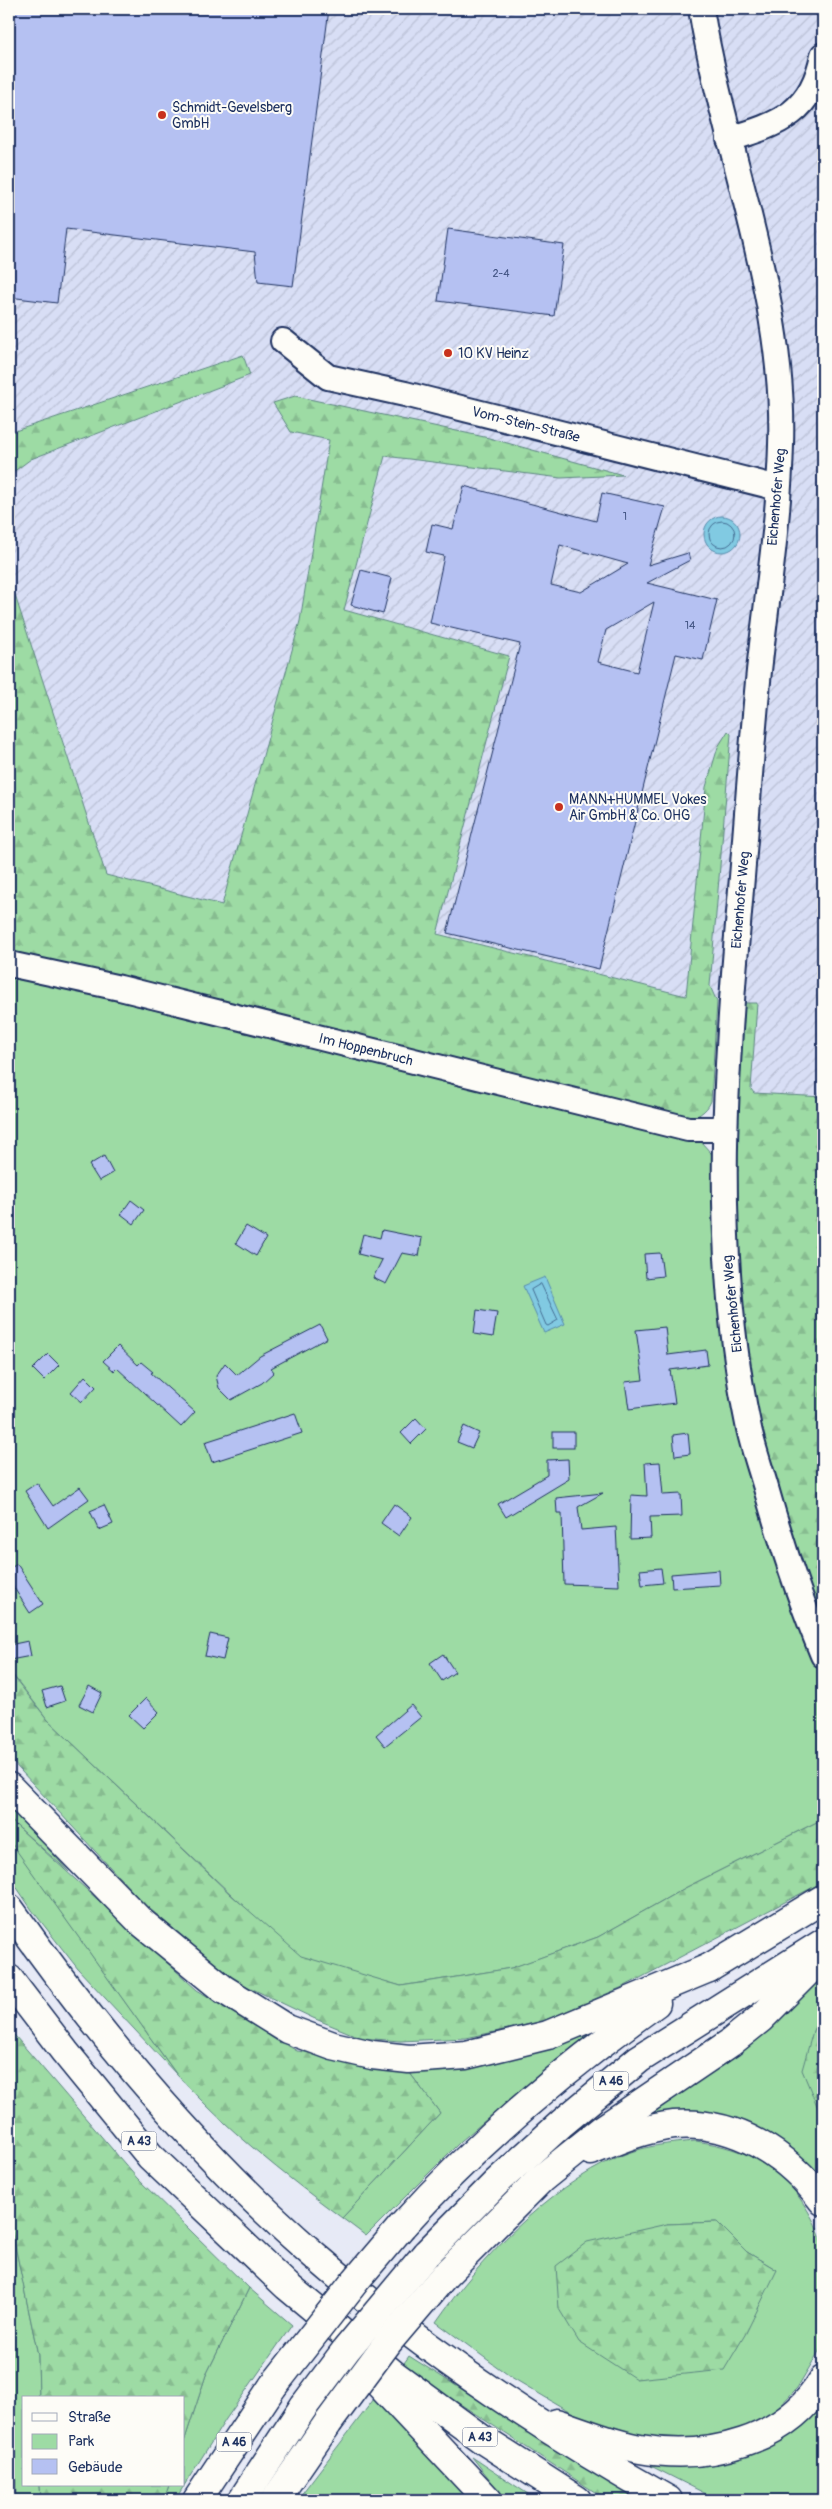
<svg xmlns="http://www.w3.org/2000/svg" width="832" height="2509" viewBox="0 0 832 2509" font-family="Pangolin,sans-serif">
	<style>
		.industrial { fill: url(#industrial-furrows) }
		.green { fill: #9ddba4; stroke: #5c8581; fill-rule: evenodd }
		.forest { fill: url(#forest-firs); stroke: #5c8581 }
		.water { fill: #81cae2; stroke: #588cad }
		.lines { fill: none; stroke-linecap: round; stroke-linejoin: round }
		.shore { stroke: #446d93; stroke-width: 1 }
		.building { fill: #b5c1f2; stroke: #1b2f5e; fill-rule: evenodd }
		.minor-casing { stroke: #1b2f5e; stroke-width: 28 }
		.major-casing { stroke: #1b2f5e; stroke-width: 31 }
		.highway-casing { stroke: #1b2f5e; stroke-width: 31 }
		.minor { stroke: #fdfcf7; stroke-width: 24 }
		.major { stroke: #fdfcf7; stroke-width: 28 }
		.highway { stroke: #fdfcf7; stroke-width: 28 }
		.highway-bridge-casing { stroke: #1b2f5e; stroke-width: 31; stroke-linecap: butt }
		.highway-bridge { stroke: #fdfcf7; stroke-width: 28 }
		.poi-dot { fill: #c8321e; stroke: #fdfcf7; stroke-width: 2 }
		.labels { text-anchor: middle; stroke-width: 4; stroke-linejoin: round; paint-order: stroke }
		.number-label { font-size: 11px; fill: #425483 }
		.shield { fill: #fdfcf7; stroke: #5f6c8c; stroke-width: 1 }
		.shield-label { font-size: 12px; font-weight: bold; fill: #1b2f5e }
		.poi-label { font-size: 14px; fill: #1b2f5e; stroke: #fdfcf7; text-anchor: start }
		.street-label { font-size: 14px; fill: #1b2f5e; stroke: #fdfcf7 }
	</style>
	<defs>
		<pattern id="industrial-furrows" width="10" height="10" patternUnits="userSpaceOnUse" patternTransform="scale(1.25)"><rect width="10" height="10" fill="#d8def5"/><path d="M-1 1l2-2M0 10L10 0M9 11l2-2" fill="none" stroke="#b9bfd4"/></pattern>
		<pattern id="forest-firs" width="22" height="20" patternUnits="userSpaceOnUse" patternTransform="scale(1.25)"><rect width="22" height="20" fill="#9ddba4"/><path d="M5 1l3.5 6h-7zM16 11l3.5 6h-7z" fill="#87bc90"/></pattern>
	</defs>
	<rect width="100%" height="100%" fill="#e7eaf6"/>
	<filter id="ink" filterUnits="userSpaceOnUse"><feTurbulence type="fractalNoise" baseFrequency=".02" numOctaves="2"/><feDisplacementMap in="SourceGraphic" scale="10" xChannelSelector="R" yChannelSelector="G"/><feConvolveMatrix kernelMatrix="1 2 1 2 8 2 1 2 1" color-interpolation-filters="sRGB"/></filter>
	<g filter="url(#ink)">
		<path class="industrial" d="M9,9H823V1097L754,1093L751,1089L757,1004L717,1002L710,987L731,734L706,787L686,997L436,933L509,656L344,610L385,456L561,478L291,432L329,440L300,621L222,905L106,876L9,577V475L31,459L250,375L242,355L9,433Z"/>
		<g class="green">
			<path d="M9,975L701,1142L711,1153L714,1163L783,1579L823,1675V1819L685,1888L598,1937L512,1968L401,1986L297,1957L48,1720L9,1670Z"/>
			<path d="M9,1805L13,1809L69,1872L9,1819Z"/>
			<path d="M9,1839L177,2075L78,1969L32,1910L9,1876Z"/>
			<path d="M823,1969V2010L813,2031L821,2116L823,2120V2186L799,2159L639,2119Z"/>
			<path d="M601,2025L559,2058L461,2141L366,2236L342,2218L440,2113L403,2064Z"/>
			<path d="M696,2141C747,2149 781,2165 808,2211C815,2223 821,2235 823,2249C827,2278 823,2309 823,2338L821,2348L797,2388L773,2413L742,2432L669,2443L603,2427L565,2409L511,2377L436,2322C480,2259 547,2188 618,2157C642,2146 670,2143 696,2141ZM716,2222L747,2252L777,2270L667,2224Z"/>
			<path d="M9,2216L38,2355L39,2398H24V2485H40L41,2500H16L14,2413L9,2374Z"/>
			<path d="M249,2288L292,2325L226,2419L175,2500H164L169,2485H184V2442L206,2375Z"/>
			<path d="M823,2397V2500H718L651,2466L701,2464Z"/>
			<path d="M374,2399L444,2467L473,2500H297Z"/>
			<path d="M472,2457L537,2500H506Z"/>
		</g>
		<g class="forest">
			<path d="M243,355L250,375L31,459L9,475V433Z"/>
			<path d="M295,396L489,438L623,475L561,478L385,456L344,610L509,656L437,934L686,996L706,787L718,747L728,731L731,734L710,986L717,1002L711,1101C707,1112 696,1117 686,1121L9,951V577L106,875L222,905L300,621L329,440L291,432L273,403Z"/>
			<path d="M744,1003H757L751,1089L754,1093L823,1097V1633L816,1615L758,1421L739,1303L735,1097Z"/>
			<path d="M9,1671L47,1719L230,1894L301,1956L401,1986L511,1968L598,1937L685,1888L823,1819V1882L625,1986L541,2022L466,2038L400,2041L362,2038L313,2018L236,1981L144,1904L9,1758Z"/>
			<path d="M9,1819L197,1990L297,2051L403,2064L440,2113L342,2218C283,2174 226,2129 177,2075L9,1840Z"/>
			<path d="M823,2010V2120L802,2070L813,2031Z"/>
			<path d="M9,2029L137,2178L249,2288L206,2375L184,2442V2398H39L38,2355L9,2217Z"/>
			<path d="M717,2222L747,2252L777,2270L746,2333L724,2370L636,2379L579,2342L559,2309L556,2266L587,2242L667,2224Z"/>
			<path d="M409,2356L634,2498L639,2500H607L402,2366Z"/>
			<path d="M40,2485H169L164,2500H41Z"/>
		</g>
		<g class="water">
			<circle cx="722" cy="534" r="18"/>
			<path d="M545,1277L565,1324L544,1333L523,1286Z"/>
		</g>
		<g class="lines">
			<g class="shore">
				<circle cx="722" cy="534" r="13"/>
				<path d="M541,1284L558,1320L548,1326L546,1325L531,1290Z"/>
			</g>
		</g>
		<g class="building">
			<path d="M9,9H329L293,286L258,282L255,252L66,229L57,303L9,297Z"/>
			<path d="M448,229L564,245L554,316L438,301Z"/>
			<path d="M464,486L596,521L602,493L665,507L648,565L688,553L690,560L647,583L717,600L703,660L676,654L599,969L447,933L520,644L430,623L444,556L426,552L432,524L453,529ZM560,545L628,564L581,592L551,585ZM654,602L637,672L598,662L606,630Z"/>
			<path d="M361,570L392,578L383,614L351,605Z"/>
			<path d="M104,1156L113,1173L99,1181L89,1165Z"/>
			<path d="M131,1200L144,1210L134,1224L121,1214Z"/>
			<path d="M246,1226L266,1238L256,1256L236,1243Z"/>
			<path d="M382,1230L422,1238L419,1256L402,1253L386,1284L373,1278L382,1260L358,1254L363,1234L380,1238Z"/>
			<path d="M660,1253L663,1276L646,1278L644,1254Z"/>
			<path d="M477,1310L497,1313L493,1337L474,1334Z"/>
			<path d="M320,1325L327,1338L271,1368L274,1372L262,1383L231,1400L219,1388L216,1376L225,1363L237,1375L260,1356Z"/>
			<path d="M665,1327L668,1355L706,1350L708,1365L670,1370L675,1403L629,1409L625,1382L643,1380L636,1330Z"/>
			<path d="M118,1346L138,1365L141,1362L153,1372L151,1373L195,1412L181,1427L117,1368L114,1371L103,1361Z"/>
			<path d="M48,1354L59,1365L44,1380L33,1369Z"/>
			<path d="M85,1376L96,1387L82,1402L71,1392Z"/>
			<path d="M295,1413L302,1433L212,1462L205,1442Z"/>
			<path d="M416,1418L426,1429L411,1444L401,1433Z"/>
			<path d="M464,1426L479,1433L472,1448L457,1442Z"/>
			<rect x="553" y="1432" width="21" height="16"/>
			<path d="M688,1433L690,1454L675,1456L673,1435Z"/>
			<path d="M568,1459L569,1479L506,1517L498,1504L547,1475V1460Z"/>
			<path d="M660,1462L663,1495L681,1494L682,1516L650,1517L651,1538L630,1539L631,1495L647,1496L645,1463Z"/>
			<path d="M37,1483L53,1506L80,1487L89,1499L48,1528L25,1491Z"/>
			<path d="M603,1493L578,1507L581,1530L616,1527L619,1586L564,1584L562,1513H557L556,1498Z"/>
			<path d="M394,1504L412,1517L399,1536L381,1523Z"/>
			<path d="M104,1505L113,1524L99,1530L90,1511Z"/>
			<path d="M17,1564L43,1604L30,1613L9,1580V1569Z"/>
			<path d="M661,1568L663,1583L642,1585L640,1570Z"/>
			<path d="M719,1570L720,1585L672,1588L671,1574Z"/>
			<path d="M210,1634L228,1638L223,1660L205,1656Z"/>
			<path d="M28,1641L31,1656L10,1660L9,1645Z"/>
			<path d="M443,1654L455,1672L442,1681L430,1663Z"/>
			<path d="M60,1686L65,1701L47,1707L42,1691Z"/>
			<path d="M89,1686L102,1693L93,1712L79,1705Z"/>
			<path d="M146,1698L159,1712L143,1728L129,1715Z"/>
			<path d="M411,1705L421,1717L385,1746L376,1735Z"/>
		</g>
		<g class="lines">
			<g class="minor-casing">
				<g id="minor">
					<path d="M701,9C725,154 786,297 781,445C779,520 767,596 759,671C751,752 746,833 739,913C724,1083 713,1255 748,1424C752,1445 760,1467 766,1488C782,1545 800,1600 823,1655"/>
					<path d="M729,139C781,124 812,112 823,55"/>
					<path d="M283,341L328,377L405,394L778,488"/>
					<path d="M9,964L120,988L688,1129H724"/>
				</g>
			</g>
			<g class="major-casing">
				<path id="major" d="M709,1968L823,1899"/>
			</g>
			<g class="highway-casing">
				<g id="highway">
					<path d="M9,1787L140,1921L223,1989L287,2029L333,2046L372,2055L409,2059L466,2055L548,2035L709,1968"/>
					<path d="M9,1908C98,2034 198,2154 314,2255C423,2350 543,2430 668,2500"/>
					<path d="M9,1979L65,2052L150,2156L287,2286L393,2374L483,2440L577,2500"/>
					<path d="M591,2151C617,2140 645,2128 674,2125C735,2120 787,2154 823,2201"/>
					<path d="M402,2226C478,2141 564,2069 656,2003"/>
					<path d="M426,2254L497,2182L562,2123L639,2059L823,1943"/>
					<path d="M444,2276L541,2179L603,2129L730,2043L760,2019L823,1956"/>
					<path d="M366,2370L488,2500"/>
					<path d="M556,2423C584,2432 612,2444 640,2449C708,2461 786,2442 823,2380"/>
					<path d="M197,2500L273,2386"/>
					<path d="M242,2500L304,2406"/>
					<path d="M275,2500L328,2423"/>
				</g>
			</g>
			<use href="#minor" class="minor"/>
			<use href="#major" class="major"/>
			<use href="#highway" class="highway"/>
			<g class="highway-bridge-casing">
				<g id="highway-bridge">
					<path d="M273,2386L356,2280L402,2226"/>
					<path d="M304,2406L346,2350L426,2254"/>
					<path d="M328,2423L388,2342L444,2276"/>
				</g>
			</g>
			<use href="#highway-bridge" class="highway-bridge"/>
		</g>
	</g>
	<g class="poi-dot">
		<circle cx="162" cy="115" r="5"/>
		<circle cx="448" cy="353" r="5"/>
		<circle cx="559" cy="807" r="5"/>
	</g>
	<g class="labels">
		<g class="number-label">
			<text x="501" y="277">2-4</text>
			<text x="625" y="520">1</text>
			<text x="690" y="629">14</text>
		</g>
		<g class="shield">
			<rect x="593.5" y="2071.5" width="35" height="19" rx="4"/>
			<rect x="121.5" y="2131.5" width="35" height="19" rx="4"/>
			<rect x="462.5" y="2427.5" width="35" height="19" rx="4"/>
			<rect x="216.5" y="2432.5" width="35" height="19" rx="4"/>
		</g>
		<g class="shield-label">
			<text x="611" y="2085">A 46</text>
			<text x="139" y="2145">A 43</text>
			<text x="480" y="2441">A 43</text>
			<text x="234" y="2446">A 46</text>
		</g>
		<g class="poi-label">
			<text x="172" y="112">Schmidt-Gevelsberg<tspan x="172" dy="16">GmbH</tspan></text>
			<text x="458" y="358">10 KV Heinz</text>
			<text x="569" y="804">MANN+HUMMEL Vokes<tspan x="569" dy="16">Air GmbH &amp; Co. OHG</tspan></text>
		</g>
		<g class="street-label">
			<text transform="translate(526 424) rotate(14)" y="5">Vom-Stein-Straße</text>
			<text transform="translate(776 497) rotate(-85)" y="5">Eichenhofer Weg</text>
			<text transform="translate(740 900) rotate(-85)" y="5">Eichenhofer Weg</text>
			<text transform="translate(366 1049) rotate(14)" y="5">Im Hoppenbruch</text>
			<text transform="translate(732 1304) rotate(-96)" y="5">Eichenhofer Weg</text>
		</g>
	</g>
	<rect width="832" height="2509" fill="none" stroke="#fdfcf7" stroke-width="30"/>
	<rect x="15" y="15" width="802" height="2479" fill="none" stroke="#1b2f5e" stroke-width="2" filter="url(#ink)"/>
	<rect x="22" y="2396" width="162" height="90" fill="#fdfcf7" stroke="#a3aaba"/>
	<rect x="32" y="2413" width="25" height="8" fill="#fdfcf7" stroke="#a3aaba"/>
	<text x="68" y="2422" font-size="15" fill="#1b2f5e">Straße</text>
	<rect x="32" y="2434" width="25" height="15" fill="#9ddba4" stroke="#a3aaba"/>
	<text x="68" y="2446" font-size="15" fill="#1b2f5e">Park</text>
	<rect x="32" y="2459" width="25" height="15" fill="#b5c1f2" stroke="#a3aaba"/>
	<text x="68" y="2472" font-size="15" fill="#1b2f5e">Gebäude</text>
</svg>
